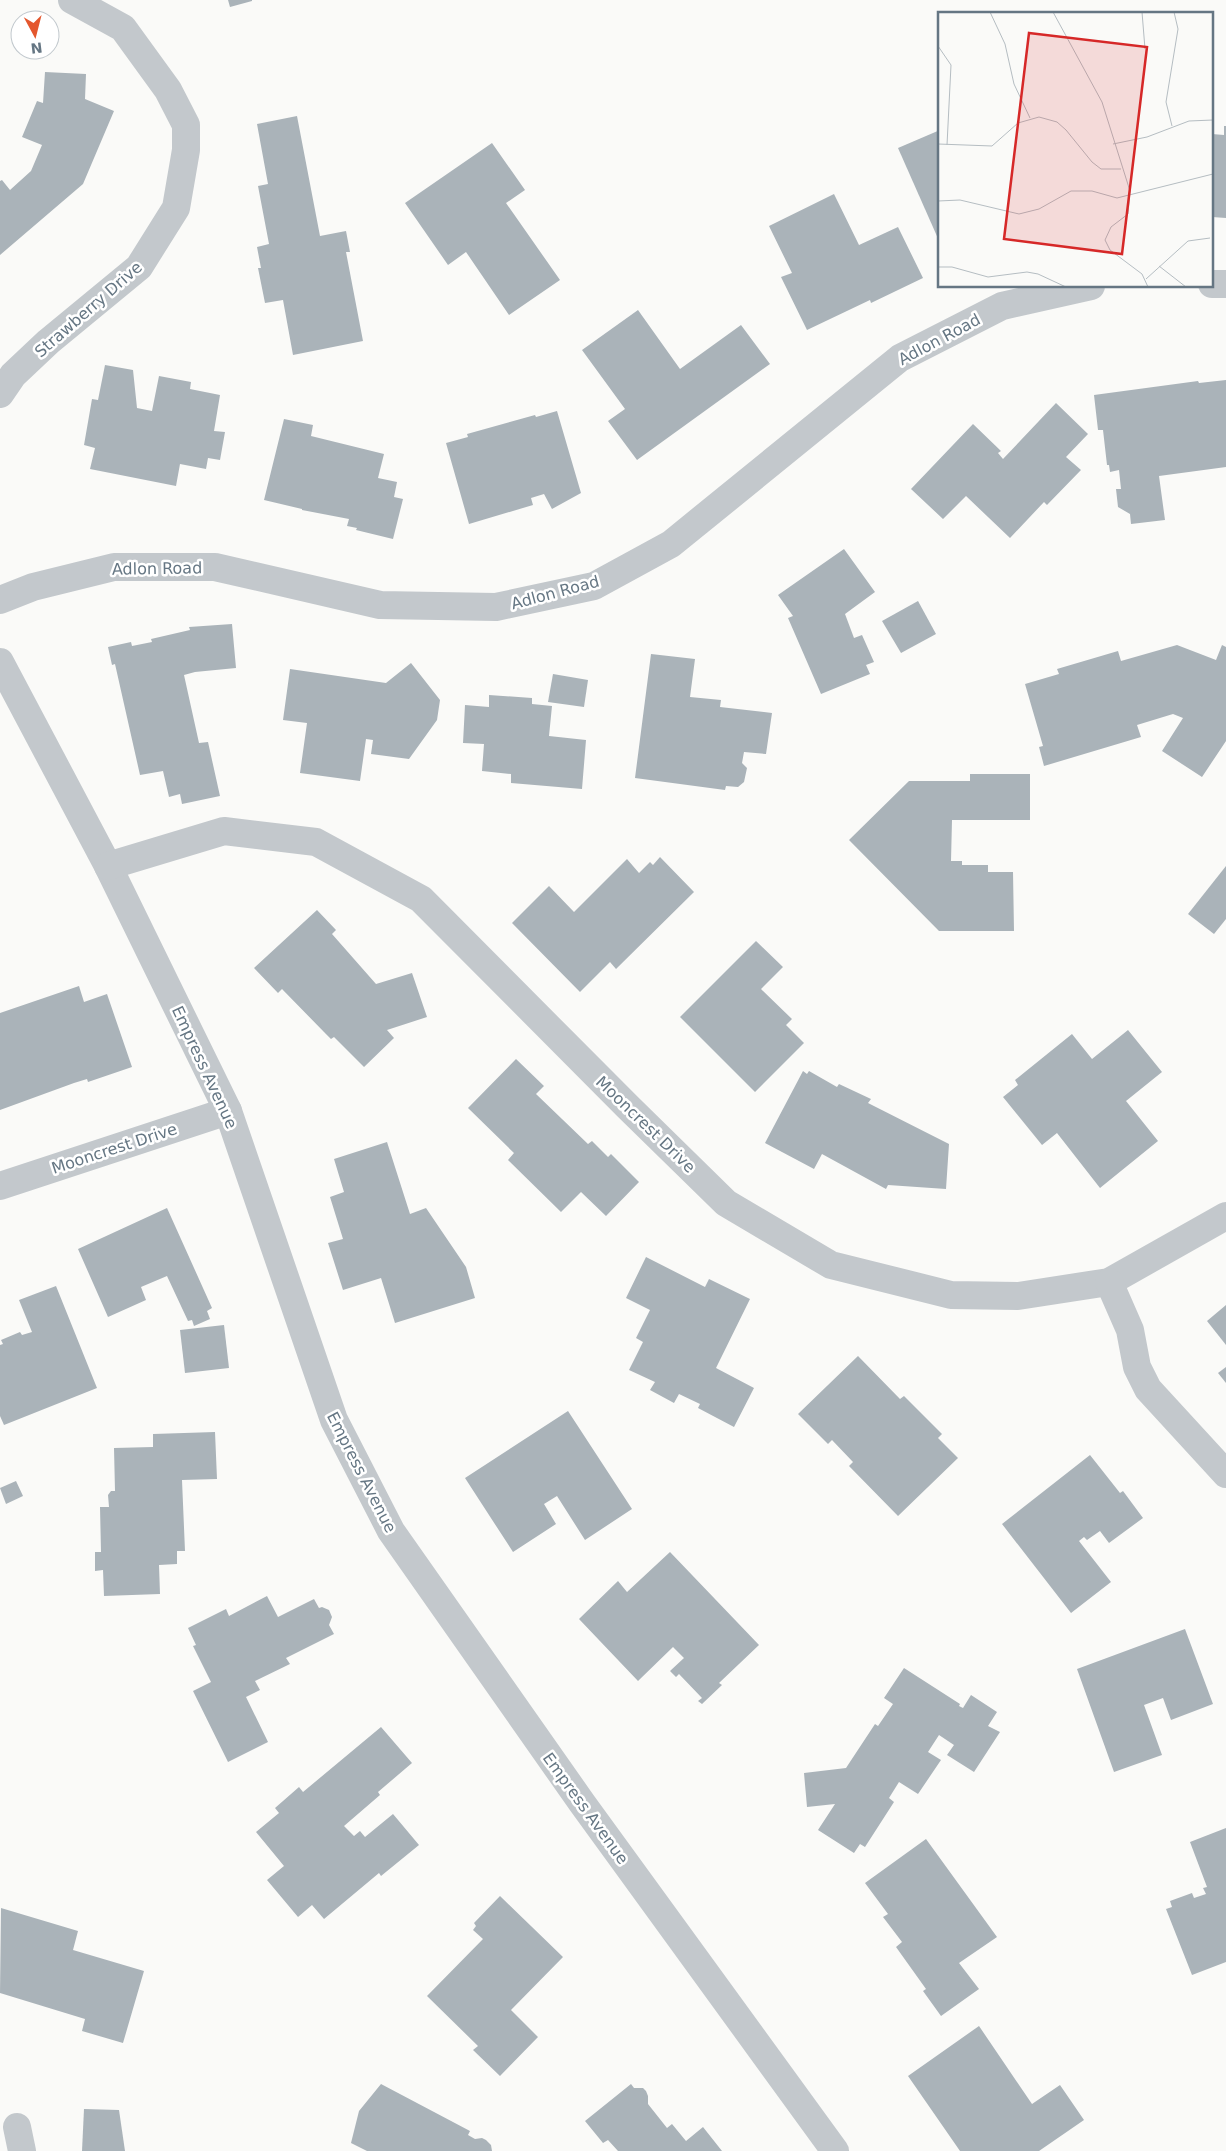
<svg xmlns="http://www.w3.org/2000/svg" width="1226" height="2151" viewBox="0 0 1226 2151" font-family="'DejaVu Sans',sans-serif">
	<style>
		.building { fill: #aab3b9 }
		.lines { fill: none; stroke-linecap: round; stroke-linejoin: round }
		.minor { stroke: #c3c8cc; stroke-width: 28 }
		.labels { text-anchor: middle; stroke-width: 5; stroke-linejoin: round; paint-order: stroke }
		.street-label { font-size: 16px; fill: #657683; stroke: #fff }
		.inset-road { fill: none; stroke: #b5bdc2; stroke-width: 1 }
		.view { fill: #d62828; fill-opacity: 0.15; stroke: #d62828; stroke-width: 2.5 }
		.inset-edge { fill: none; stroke: #657683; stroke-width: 2.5 }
	</style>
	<rect width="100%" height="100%" fill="#fafaf8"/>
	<g class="building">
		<path d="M228,0H252V1L230,7Z"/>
		<path d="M45,72L86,74L85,99L114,111L83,184L0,255V181L2,180L10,190L31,171L42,145L22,137L37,101L43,103Z"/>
		<path d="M297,116L320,236L346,231L350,252H346L363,341L293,355L283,300L265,303L258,268H261L257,247L269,244L258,186L268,184L257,124Z"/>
		<path d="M1224,126H1226V218L1212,217V134L1224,135Z"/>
		<path d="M940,130V243L898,148Z"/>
		<path d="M492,143L525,190L506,203L560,280L509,315L466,252L448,265L405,203Z"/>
		<path d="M834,194L859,245L898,227L923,278L871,303L870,300L807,330L781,277L792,273L769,226Z"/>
		<path d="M638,310L680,369L741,325L770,364L637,460L608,421L625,409L582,350Z"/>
		<path d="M105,365L133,370L137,408L152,411L159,376L191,382L190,389L220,395L214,431L225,432L220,460L208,458L206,469L180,464L176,486L90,469L95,448L84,445L92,399L98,400Z"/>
		<path d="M1226,380V467L1159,476L1165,520L1131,524L1130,514L1118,507L1116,489H1121L1119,470L1110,472L1109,465H1107L1103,430H1098L1094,395L1198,381L1199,383Z"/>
		<path d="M1056,403L1088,434L1066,457L1081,470L1047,505L1044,502L1010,538L966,496L943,519L911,489L973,424L1001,451L998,453L1003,459Z"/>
		<path d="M557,411L581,493L552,509L544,494L531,498L533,505L469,524L446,443L468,437L467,434L535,415L536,417Z"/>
		<path d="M284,419L313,425L311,436L384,454L378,478L397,482L394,497L403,499L393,539L356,530L357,528L347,526L349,519L302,510V509L264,500Z"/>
		<path d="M844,549L875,592L845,614L854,638L862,635L874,662L866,665L870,674L821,694L788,618L793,616L778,595Z"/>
		<path d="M918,601L936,634L901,653L882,621Z"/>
		<path d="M232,624L236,668L195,672L184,675L199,743L208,742L220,796L182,804L180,794L169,797L163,771L140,775L115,664L112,665L108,647L131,642L132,646L152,642L151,639L190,630L189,627Z"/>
		<path d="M1177,645L1216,660L1222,645L1226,647V741L1202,777L1162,751L1183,718L1173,714L1137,725L1141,737L1044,766L1039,747L1043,746L1025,684L1059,674L1057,669L1118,651L1121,661Z"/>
		<path d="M651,654L695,659L690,697L721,700L720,707L772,713L766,754L744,752L742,763L747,768L744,782L738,787L726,786L725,790L635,778Z"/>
		<path d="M411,663L440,700L437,720L409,759L371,754L373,740L366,739L360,781L300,773L307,723L283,720L290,669L386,683Z"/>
		<path d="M553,674L588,680L584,707L548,702Z"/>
		<path d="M489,695L532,698V704L552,706L549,736L586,740L582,789L511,783V774L482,771L484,744L463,743L465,705L489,707Z"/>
		<path d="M970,774H1030V820H952L951,861H962V865H988V872H1013L1014,931H939L849,840L909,781H970Z"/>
		<path d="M660,857L694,892L616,969L610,962L580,992L512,923L549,886L574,912L627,859L639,873L650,862L653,865Z"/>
		<path d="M1226,866V919L1214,934L1188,914Z"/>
		<path d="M317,910L336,930L332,934L376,984L412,973L427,1017L387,1030L394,1038L364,1067L334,1037L331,1039L324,1032L282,989L278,993L254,968Z"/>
		<path d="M756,941L783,967L761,989L792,1019L786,1025L804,1043L755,1092L680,1017Z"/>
		<path d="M79,986L84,1002L107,994L132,1067L88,1082L87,1079L74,1083L0,1110V1013Z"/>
		<path d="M1128,1030L1162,1072L1126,1101L1158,1141L1100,1188L1057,1133L1042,1145L1003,1097L1018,1085L1015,1080L1072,1034L1092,1059Z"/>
		<path d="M516,1059L544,1086L536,1094L588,1144L592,1141L608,1157L611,1154L639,1182L606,1216L581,1192L561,1212L508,1160L514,1153L468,1108Z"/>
		<path d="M803,1071L807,1074L809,1071L837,1087L839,1084L871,1099L868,1103L949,1144L946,1189L888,1185L886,1189L822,1154L814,1169L765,1143Z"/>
		<path d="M387,1142L410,1214L426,1208L466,1267L475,1298L395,1323L381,1278L343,1290L328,1243L343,1239L330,1197L344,1192L334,1159Z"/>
		<path d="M167,1208L212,1308L207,1311L210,1319L194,1326L192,1320L188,1321L167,1276L141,1287L146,1300L108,1317L78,1249Z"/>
		<path d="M646,1257L705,1287L709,1279L750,1299L716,1368L754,1388L734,1427L698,1408L700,1404L679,1394L674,1403L650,1390L655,1382L629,1370L643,1342L636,1338L650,1310L626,1298Z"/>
		<path d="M56,1286L97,1388L4,1425L0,1416V1345L3,1344L1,1340L20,1332L22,1335L32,1332L19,1300Z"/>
		<path d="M1226,1305V1345L1207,1321Z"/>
		<path d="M224,1325L229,1368L185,1373L180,1330Z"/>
		<path d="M858,1356L900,1399L904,1396L942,1434L938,1438L958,1458L898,1516L849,1466L853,1462L832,1440L828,1444L798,1414Z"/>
		<path d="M1226,1367V1383L1218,1373Z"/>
		<path d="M568,1411L632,1509L585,1540L557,1496L544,1504L556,1524L513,1552L465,1478Z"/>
		<path d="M215,1432L217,1479L182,1480L185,1551H177V1564L159,1565L160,1594L104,1596L103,1570L95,1571V1552H101L100,1507H109L108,1495L111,1491H115L114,1448L153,1447V1434Z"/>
		<path d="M1090,1455L1120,1493L1123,1491L1143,1518L1109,1543L1100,1531L1087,1540L1084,1537L1079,1541L1111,1582L1071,1613L1002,1524Z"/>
		<path d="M16,1481L23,1496L6,1504L0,1488Z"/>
		<path d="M670,1552L759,1645L719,1683L722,1685L702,1704L698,1701L702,1698L679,1674L676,1677L670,1671L684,1658L673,1647L638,1681L579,1619L618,1581L627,1592Z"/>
		<path d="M267,1596L278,1617L314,1599L319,1608L322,1607L329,1610L332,1617L329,1625L334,1634L286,1658L290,1664L255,1681L260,1690L246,1697L268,1742L228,1762L193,1691L211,1682L193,1646L196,1645L188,1628L226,1609L229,1616Z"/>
		<path d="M1185,1629L1213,1704L1171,1720L1163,1698L1144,1705L1162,1755L1114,1772L1077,1669Z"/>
		<path d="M904,1668L960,1704L959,1706L963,1708L971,1695L997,1712L988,1726L1000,1732L974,1772L947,1755L954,1745L939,1735L928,1752L941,1760L918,1794L899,1782L889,1798L894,1802L865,1847L860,1844L854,1853L818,1830L835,1804L807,1807L804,1773L846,1768L875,1724L878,1726L893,1704L884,1698Z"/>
		<path d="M381,1727L412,1763L378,1792L380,1795L344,1826L354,1836L360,1831L365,1837L393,1814L419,1845L381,1876L379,1873L324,1919L312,1905L298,1917L267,1880L284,1866L256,1832L279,1813L275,1808L299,1787L303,1792Z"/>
		<path d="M1226,1828V1962L1192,1975L1166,1909L1172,1907L1170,1901L1192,1893L1194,1898L1206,1894L1203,1888L1207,1887L1190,1842Z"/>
		<path d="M926,1839L997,1937L959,1963L979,1989L941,2016L923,1991L926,1989L896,1947L902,1942L883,1917L888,1914L865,1883Z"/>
		<path d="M500,1896L563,1957L511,2010L538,2037L500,2076L473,2050L478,2046L427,1996L483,1939L473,1930L476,1926L474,1923Z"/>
		<path d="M1,1908L78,1931L73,1950L144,1971L123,2043L82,2031L85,2019L0,1993Z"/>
		<path d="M979,2026L1032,2104L1060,2085L1084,2120L1039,2151H960L908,2076Z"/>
		<path d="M381,2084L470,2131L468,2135L475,2139L482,2138L486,2140L491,2145L492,2151H367L351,2143L359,2111Z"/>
		<path d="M631,2084L634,2088H643L646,2091L648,2096V2104L667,2128L672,2124L686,2141L703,2127L722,2151H618L608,2140L603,2143L585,2121Z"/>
		<path d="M84,2109L119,2110L125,2151H82Z"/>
	</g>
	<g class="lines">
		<g class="minor">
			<path d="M1212,284H1226"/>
			<path d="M0,394L13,375L48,342L139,267L176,208L186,150V125L168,90L123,28L72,0"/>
			<path d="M0,600L33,587L114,567H215L380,605L496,607L594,586L671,544L900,358L1002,306L1091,286"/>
			<path d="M0,662L108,866L228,1111L334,1420L391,1531L582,1803L835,2151"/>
			<path d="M108,866L224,831L316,842L421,899L628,1107L726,1203L831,1265L951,1295L1018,1296L1109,1282L1226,1216"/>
			<path d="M0,1186L228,1111"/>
			<path d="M1109,1282L1130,1330L1137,1367L1148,1389L1226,1474"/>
			<path d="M17,2127L22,2151"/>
		</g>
	</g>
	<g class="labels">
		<g class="street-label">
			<text transform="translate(88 309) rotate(-41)" y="6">Strawberry Drive</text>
			<text transform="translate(939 339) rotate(-28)" y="6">Adlon Road</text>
			<text transform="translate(157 568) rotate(-1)" y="6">Adlon Road</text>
			<text transform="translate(555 592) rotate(-15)" y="6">Adlon Road</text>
			<text transform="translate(205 1067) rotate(65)" y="6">Empress Avenue</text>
			<text transform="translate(646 1124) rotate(44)" y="6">Mooncrest Drive</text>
			<text transform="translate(114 1148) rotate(-18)" y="6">Mooncrest Drive</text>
			<text transform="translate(362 1472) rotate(63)" y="6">Empress Avenue</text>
			<text transform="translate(586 1808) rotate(54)" y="6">Empress Avenue</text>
		</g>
	</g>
	<g transform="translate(938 12)">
		<rect width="275" height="275" fill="#fafaf8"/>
		<path class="inset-road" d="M52,0L67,32L76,72L92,106M115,0L164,90L192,179L190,202L173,215L167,228L172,238L204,262L210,275M204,0L207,37M0,34L13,53L9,133M234,114L228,90L240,17L236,0M0,132L54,134L80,111L101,105L119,110L128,118L154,150L163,157H183M175,132L209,125L251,109L275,108M0,189L22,188L81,202L101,197L133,179H154L179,186L275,162M221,254L248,275M0,255H14L50,265L89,260L100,262L128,275M208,267L250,229L272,226"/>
		<path class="view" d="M91,21L209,35L184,242L66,227Z"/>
		<rect width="275" height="275" class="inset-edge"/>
	</g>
	<g transform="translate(35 35) rotate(173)"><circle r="24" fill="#ffffff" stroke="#c1c8cd"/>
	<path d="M0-4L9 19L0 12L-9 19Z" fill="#e4572e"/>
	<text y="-8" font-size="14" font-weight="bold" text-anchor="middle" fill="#657683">N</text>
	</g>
</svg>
